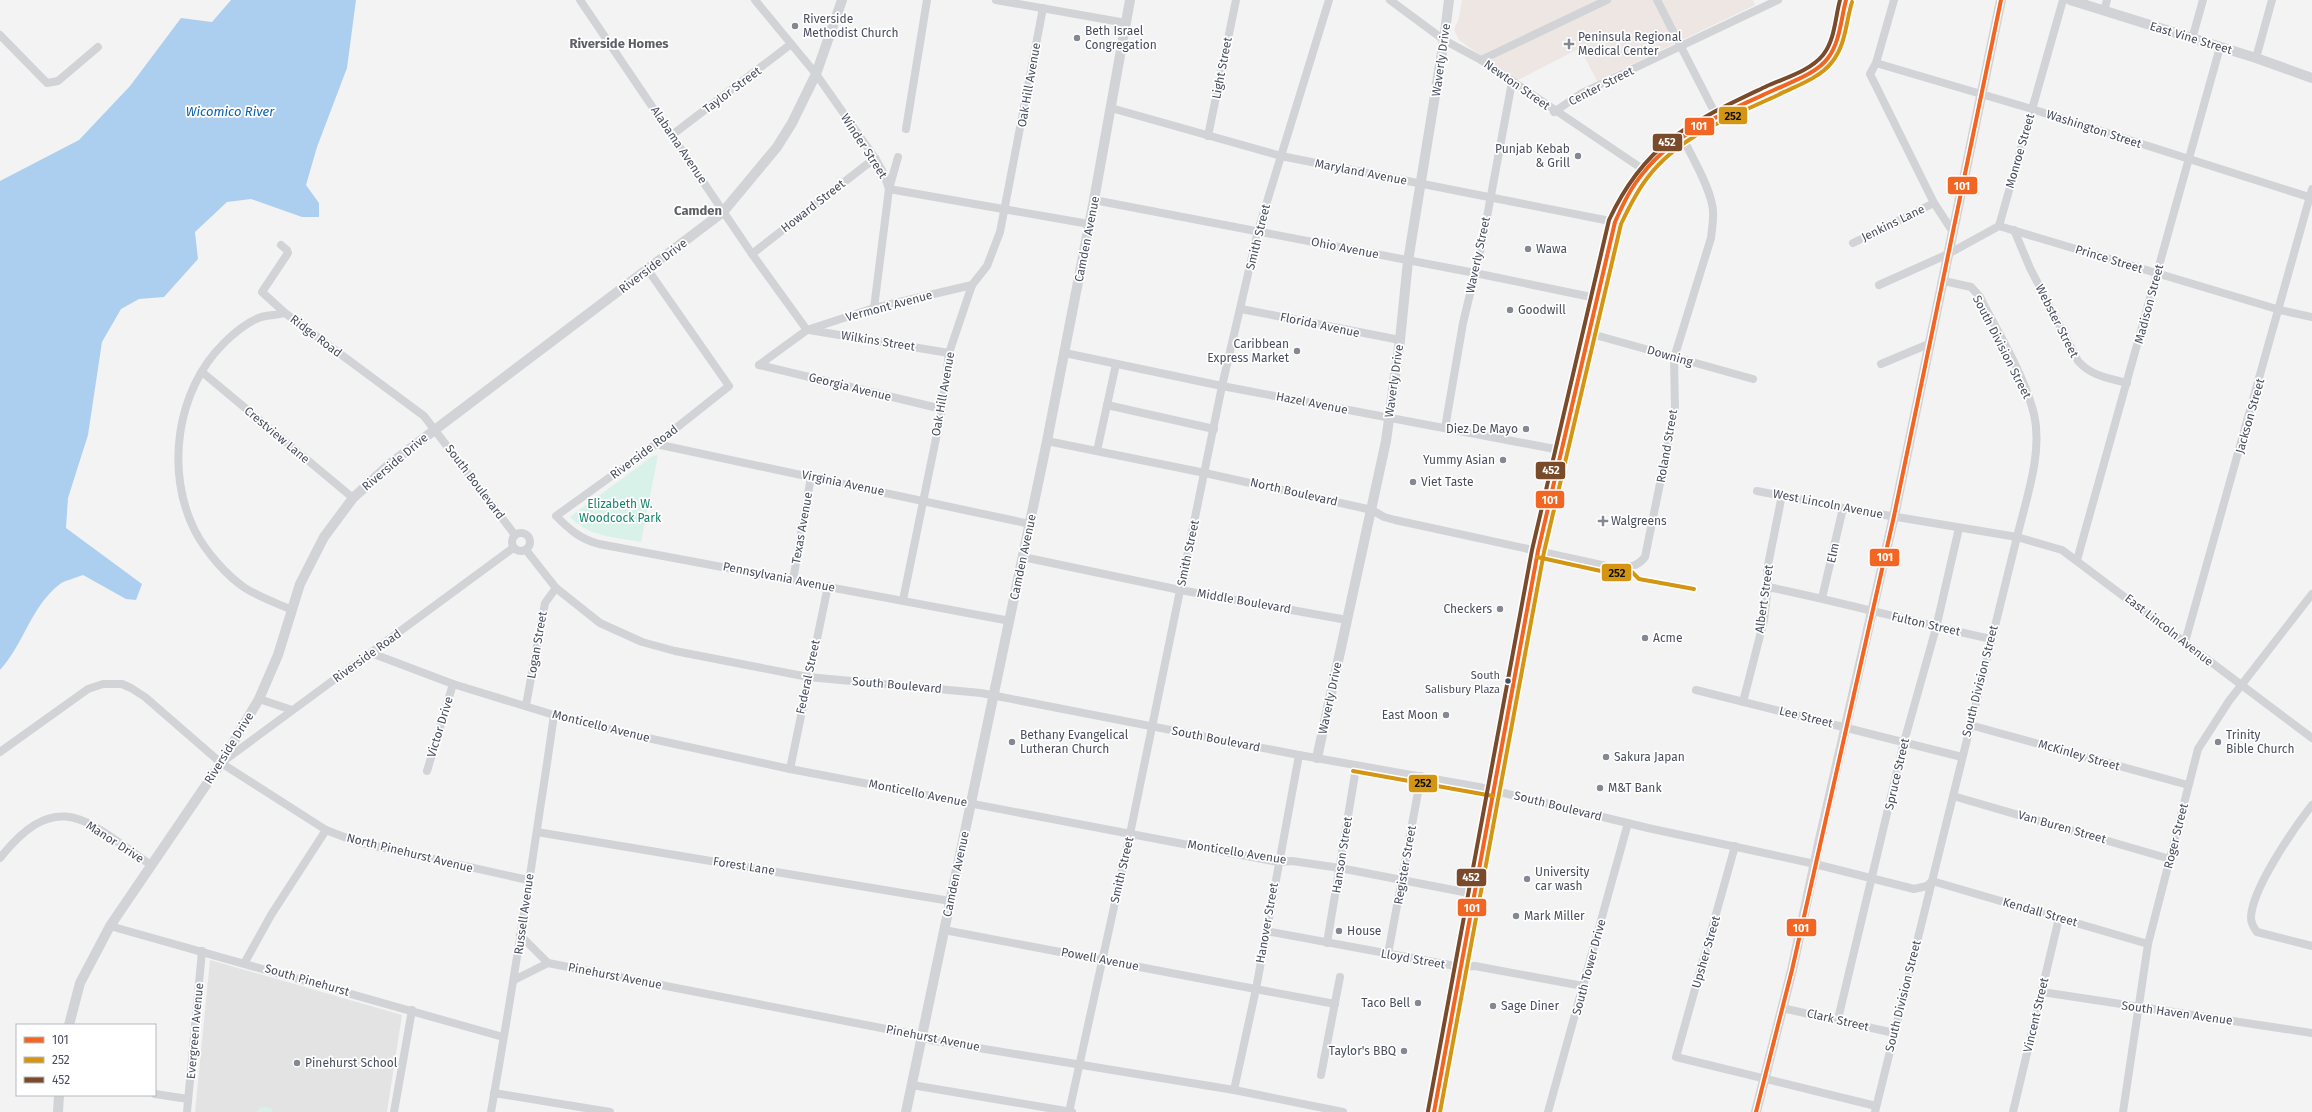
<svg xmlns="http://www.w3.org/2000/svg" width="2312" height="1112" viewBox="0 0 2312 1112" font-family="'Fira Sans',sans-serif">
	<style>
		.education { fill: #e4e3e4 }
		.medical { fill: #eee6e3 }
		.green { fill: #d8f1e9 }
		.water { fill: #adcfef }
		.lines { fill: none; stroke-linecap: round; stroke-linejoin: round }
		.minor { stroke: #d1d3d6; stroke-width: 8 }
		.tertiary { stroke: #d1d3d6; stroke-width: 10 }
		.primary { stroke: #ccced3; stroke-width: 13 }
		.bus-1-casing { stroke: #fff; stroke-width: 7 }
		.bus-2-casing { stroke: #fff; stroke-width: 7 }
		.bus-3-casing { stroke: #fff; stroke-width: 7 }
		.bus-1 { stroke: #f26522; stroke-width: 4 }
		.bus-2 { stroke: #d49513; stroke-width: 4 }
		.bus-3 { stroke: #7a4b2a; stroke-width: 4 }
		.poi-dot { fill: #848893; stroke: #fff; stroke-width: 1.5 }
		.bus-dot { fill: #494f60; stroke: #fff; stroke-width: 1.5 }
		.labels { text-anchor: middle; stroke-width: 3.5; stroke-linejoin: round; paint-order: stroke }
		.bus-label { font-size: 11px; fill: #494f60; stroke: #fff; text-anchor: end }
		.poi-label { font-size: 12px; fill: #494f60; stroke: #fff; text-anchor: start }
		.street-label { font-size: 12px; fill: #494f60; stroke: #fff }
		.park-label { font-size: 12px; fill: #17846b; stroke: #fff }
		.neighbourhood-label { font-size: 13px; font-weight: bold; fill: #5e6067; stroke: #fff }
		.water-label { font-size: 13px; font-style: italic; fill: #0c61b0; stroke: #fff }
		.line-badge { stroke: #fff; stroke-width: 1.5 }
		.badge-label { font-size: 11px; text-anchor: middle; font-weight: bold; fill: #fff }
		.pale-badge-label { font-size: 11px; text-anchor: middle; font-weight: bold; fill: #111 }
	</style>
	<rect width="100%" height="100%" fill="#f3f3f3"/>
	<path class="education" d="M210,960L402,1015L387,1112H195Z"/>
	<path class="medical" d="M1462,0H1753L1755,5L1597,81L1580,48L1516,81L1459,40L1454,30L1459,18Z"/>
	<g class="green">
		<path d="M658,455L641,542C615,537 589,537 570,517L653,456Z"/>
		<path d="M262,1107L271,1108L273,1112H256Z"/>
	</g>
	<path class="water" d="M231,0H356L347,68L317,147L306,185L319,203V217H302L251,199L227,202L195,232L198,259L164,297L139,299L121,309L102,342L88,435L68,498L66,528L142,584L136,600L126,599L83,575C76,578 66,580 60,584C31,606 24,644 0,670V181L79,140L130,86L181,18L212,22Z"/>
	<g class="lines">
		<g class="minor">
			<path d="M580,0L752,254L807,330"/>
			<path d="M755,0L816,74L875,158L884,174L889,189L1089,224"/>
			<path d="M996,0L1126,23"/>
			<path d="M1390,0L1444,40L1481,60L1644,170"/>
			<path d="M1657,0L1717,117"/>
			<path d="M1894,0L1876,63L1870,74L1934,203L1953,232"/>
			<path d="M2104,11L2107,0"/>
			<path d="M0,35L47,83L58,81L98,47"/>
			<path d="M2192,39L2203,0"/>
			<path d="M2256,58L2272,0"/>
			<path d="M1481,60L1607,0"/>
			<path d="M1876,63L2032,109L2312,198"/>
			<path d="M1111,108L1281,156L1615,222"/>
			<path d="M1554,112L1582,93L1778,0"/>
			<path d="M906,129L927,0"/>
			<path d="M672,135L791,44"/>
			<path d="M1208,136L1236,0"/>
			<path d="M1094,200L1475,273L1596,298"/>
			<path d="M1999,226L2280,310L2312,317"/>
			<path d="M2014,230L2030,268L2078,361C2091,376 2109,378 2127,383"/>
			<path d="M1853,243L1934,203"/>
			<path d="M281,245L287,250L288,253L262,292L285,313"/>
			<path d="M752,254L875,158"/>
			<path d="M648,270L729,386L656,444L556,516C570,530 580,539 599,544L1010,621"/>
			<path d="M1879,285L1948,254L1999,226L2063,0"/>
			<path d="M874,308L889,189L898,157"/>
			<path d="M1241,309L1400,340"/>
			<path d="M809,330L949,353"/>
			<path d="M1588,333L1753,379"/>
			<path d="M1065,353L1222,386L1560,450"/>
			<path d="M1881,364L1931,343"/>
			<path d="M759,365L807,330L874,308L972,285"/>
			<path d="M759,365L942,409"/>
			<path d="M202,372L353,498"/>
			<path d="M1107,405L1214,429"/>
			<path d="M1445,428L1463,323L1482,244L1512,82"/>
			<path d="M1047,441L1205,473L1372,510L1384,517L1395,520L1611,567C1625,567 1636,569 1645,557L1675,410L1674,358L1711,238C1712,227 1715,215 1712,204C1707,181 1692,158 1682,136"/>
			<path d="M656,444L1030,524"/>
			<path d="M1097,451L1116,364"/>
			<path d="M1757,491L1843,508L2017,537L2062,550L2312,738"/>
			<circle cx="521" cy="542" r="9"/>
			<path d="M526,550L556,588L600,623L642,642L675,651L808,677L981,693L1299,755L1479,787L1648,828L1815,864L1914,889L1927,886L1932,881L2148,944"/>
			<path d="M1023,557L1180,590L1347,620"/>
			<path d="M2077,560L2220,47"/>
			<path d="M793,580L811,477"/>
			<path d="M1768,587C1843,602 1916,623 1991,639"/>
			<path d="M1822,598L1843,508"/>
			<path d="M903,600L942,409L949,353L972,285L987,266L1000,232L1043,8"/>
			<path d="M292,610C276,603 259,597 245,588C226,575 206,552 195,531C165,472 176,390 224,343C235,332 247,322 261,317C269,315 278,315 285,313L424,416L515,535"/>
			<path d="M2185,642L2312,189"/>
			<path d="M371,653L453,684L554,715L620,732L790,769L1278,862L1292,861L1340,868L1474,894"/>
			<path d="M1696,690L1962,757"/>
			<path d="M259,699L292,710"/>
			<path d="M1743,702L1764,620L1768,587L1767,570L1782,495"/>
			<path d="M526,705L545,603L556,588"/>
			<path d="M1970,725L2188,785"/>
			<path d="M0,752L88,689L103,684H122L131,688L145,697L221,763L326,830L357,842L528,880"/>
			<path d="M225,760L513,548"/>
			<path d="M790,769L828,586"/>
			<path d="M427,771L453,684"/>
			<path d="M1953,796L2170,859"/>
			<path d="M2312,805C2294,828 2251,890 2251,918C2251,924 2254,928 2257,932L2312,946"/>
			<path d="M537,832L950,901"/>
			<path d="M1735,846L1676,1057L1876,1106"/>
			<path d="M0,858C59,784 89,823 151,865"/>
			<path d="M110,926L503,1037"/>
			<path d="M944,930L1335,1004"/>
			<path d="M1266,931L1461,967L1475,966L1583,986"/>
			<path d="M520,935L548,963L912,1034L930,1040L1234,1090L1343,1112"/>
			<path d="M1327,943L1355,774L1354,765"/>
			<path d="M1388,954L1421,776"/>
			<path d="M245,962L271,915L326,830"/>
			<path d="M514,980L548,963"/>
			<path d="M2042,992L2312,1033"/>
			<path d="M1782,1008L1894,1033"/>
			<path d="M1838,1019L1904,742L1936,628L1959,528"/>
			<path d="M1321,1075L1340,977"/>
			<path d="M912,1085L1072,1112"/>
			<path d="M1234,1090L1256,989L1299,755"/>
			<path d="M494,1093L610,1112"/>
			<path d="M155,1094L188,1099"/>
			<path d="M187,1112L202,951"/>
			<path d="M394,1112L412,1010"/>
			<path d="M491,1112C514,980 535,848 554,715"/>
			<path d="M1069,1112L1130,834L1222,386L1258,231L1329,0"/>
			<path d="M1548,1112L1628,823"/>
			<path d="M1875,1112L2017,537C2026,499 2043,453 2034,414C2024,374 1998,333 1980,297L1971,287L1944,281"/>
			<path d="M2013,1112L2059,918"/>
			<path d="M2123,1112L2148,944L2198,749L2229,701L2312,594"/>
		</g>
		<g class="tertiary">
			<path d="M2070,0L2256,58L2312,78"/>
			<path d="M1317,758L1386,441L1400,340L1408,261L1444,40L1449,0"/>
			<path d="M69,1025L80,983L110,926L221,763L259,699L278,655L300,584L324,537L353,498L391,463L723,212L777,147L792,123L816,74L842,0"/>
			<path d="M58,1112L59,1095"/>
			<path d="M906,1112L1047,441L1094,200L1130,0"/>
			<path d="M1756,1112L1792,970L1820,839L1894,516L2001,0"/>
		</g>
		<path class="primary" d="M1434,1112L1538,551L1560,450L1615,222C1646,141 1710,121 1782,86C1796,79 1818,71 1828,58C1840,42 1840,18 1846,0"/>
		<g class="bus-1-casing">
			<g id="bus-1">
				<path d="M1434,1112L1538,551L1615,222C1623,204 1631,187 1644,172C1676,132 1728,111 1774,90C1791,82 1816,74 1828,58C1840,42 1841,19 1846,0"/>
				<path d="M1756,1112L1792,970L1894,516L2001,0"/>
			</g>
		</g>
		<g class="bus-2-casing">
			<g id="bus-2">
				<path d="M1537,557L1610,573L1632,572L1639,579L1694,589"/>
				<path d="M1353,771L1493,796"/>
				<path d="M1440,1112L1544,552L1621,224C1629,207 1637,191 1648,177C1679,136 1733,116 1778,95C1796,86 1820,78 1832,62C1846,45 1846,21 1852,2"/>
			</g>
		</g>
		<g class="bus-3-casing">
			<path id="bus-3" d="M1428,1111L1532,550L1609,220C1646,141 1692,122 1767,86C1785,78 1810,71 1823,55C1835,40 1835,18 1840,0"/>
		</g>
		<use href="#bus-1" class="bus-1"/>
		<use href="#bus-2" class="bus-2"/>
		<use href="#bus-3" class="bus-3"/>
	</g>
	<g class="poi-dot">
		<circle cx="795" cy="26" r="4"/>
		<circle cx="1077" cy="38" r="4"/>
		<path d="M1567 38h4v4h4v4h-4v4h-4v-4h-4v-4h4z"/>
		<circle cx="1578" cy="156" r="4"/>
		<circle cx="1528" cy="249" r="4"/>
		<circle cx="1510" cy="310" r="4"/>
		<circle cx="1297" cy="351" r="4"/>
		<circle cx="1526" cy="429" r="4"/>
		<circle cx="1503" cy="460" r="4"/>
		<circle cx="1413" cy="482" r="4"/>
		<path d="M1601 515h4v4h4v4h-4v4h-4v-4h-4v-4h4z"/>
		<circle cx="1500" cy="609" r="4"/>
		<circle cx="1645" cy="638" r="4"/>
		<circle cx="1446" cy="715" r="4"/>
		<circle cx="1012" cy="742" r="4"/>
		<circle cx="2218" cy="742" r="4"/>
		<circle cx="1606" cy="757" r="4"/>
		<circle cx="1600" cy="788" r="4"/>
		<circle cx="1527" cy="879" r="4"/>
		<circle cx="1516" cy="916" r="4"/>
		<circle cx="1339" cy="931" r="4"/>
		<circle cx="1418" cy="1003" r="4"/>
		<circle cx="1493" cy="1006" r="4"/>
		<circle cx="1404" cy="1051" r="4"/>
		<circle cx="297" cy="1063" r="4"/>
	</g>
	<circle class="bus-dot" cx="1508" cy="681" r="3.5"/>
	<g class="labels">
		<g class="bus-label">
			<text x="1500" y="679">South<tspan x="1500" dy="14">Salisbury Plaza</tspan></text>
		</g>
		<g class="poi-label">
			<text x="803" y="23">Riverside<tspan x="803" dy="14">Methodist Church</tspan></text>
			<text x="1085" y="35">Beth Israel<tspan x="1085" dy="14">Congregation</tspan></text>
			<text x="1578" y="41">Peninsula Regional<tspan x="1578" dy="14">Medical Center</tspan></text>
			<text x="1570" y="153" text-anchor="end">Punjab Kebab<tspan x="1570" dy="14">&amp; Grill</tspan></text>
			<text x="1536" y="253">Wawa</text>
			<text x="1518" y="314">Goodwill</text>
			<text x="1289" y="348" text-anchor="end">Caribbean<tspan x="1289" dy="14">Express Market</tspan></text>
			<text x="1518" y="433" text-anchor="end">Diez De Mayo</text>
			<text x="1495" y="464" text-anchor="end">Yummy Asian</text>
			<text x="1421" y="486">Viet Taste</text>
			<text x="1611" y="525">Walgreens</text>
			<text x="1492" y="613" text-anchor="end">Checkers</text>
			<text x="1653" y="642">Acme</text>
			<text x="1438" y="719" text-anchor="end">East Moon</text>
			<text x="1020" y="739">Bethany Evangelical<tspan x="1020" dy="14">Lutheran Church</tspan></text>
			<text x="2226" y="739">Trinity<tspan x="2226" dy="14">Bible Church</tspan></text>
			<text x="1614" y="761">Sakura Japan</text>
			<text x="1608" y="792">M&amp;T Bank</text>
			<text x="1535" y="876">University<tspan x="1535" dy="14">car wash</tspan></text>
			<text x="1524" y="920">Mark Miller</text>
			<text x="1347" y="935">House</text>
			<text x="1410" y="1007" text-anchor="end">Taco Bell</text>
			<text x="1501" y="1010">Sage Diner</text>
			<text x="1396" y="1055" text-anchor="end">Taylor's BBQ</text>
			<text x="305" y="1067">Pinehurst School</text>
		</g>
		<g class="street-label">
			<text transform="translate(2191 38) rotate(17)" y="4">East Vine Street</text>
			<text transform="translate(1441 60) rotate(-82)" y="4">Waverly Drive</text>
			<text transform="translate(1222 68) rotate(-79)" y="4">Light Street</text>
			<text transform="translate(1029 85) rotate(-80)" y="4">Oak Hill Avenue</text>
			<text transform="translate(1517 85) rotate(35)" y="4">Newton Street</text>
			<text transform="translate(1601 86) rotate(-27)" y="4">Center Street</text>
			<text transform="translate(732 90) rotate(-37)" y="4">Taylor Street</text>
			<text transform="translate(2094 129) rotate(18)" y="4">Washington Street</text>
			<text transform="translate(679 145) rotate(56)" y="4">Alabama Avenue</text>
			<text transform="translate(864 146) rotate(57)" y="4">Winder Street</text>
			<text transform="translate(2020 151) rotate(-74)" y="4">Monroe Street</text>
			<text transform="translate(1361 172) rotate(11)" y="4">Maryland Avenue</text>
			<text transform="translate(813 206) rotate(-38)" y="4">Howard Street</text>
			<text transform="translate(1893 223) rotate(-26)" y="4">Jenkins Lane</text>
			<text transform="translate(1258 237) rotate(-76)" y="4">Smith Street</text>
			<text transform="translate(1087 239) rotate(-79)" y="4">Camden Avenue</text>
			<text transform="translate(1345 248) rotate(11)" y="4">Ohio Avenue</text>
			<text transform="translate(1478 255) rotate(-78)" y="4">Waverly Street</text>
			<text transform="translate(2109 259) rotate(17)" y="4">Prince Street</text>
			<text transform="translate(653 266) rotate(-37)" y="4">Riverside Drive</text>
			<text transform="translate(2149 304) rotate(-75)" y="4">Madison Street</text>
			<text transform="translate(889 306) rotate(-15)" y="4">Vermont Avenue</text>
			<text transform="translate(2057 321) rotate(63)" y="4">Webster Street</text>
			<text transform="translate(1320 325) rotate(12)" y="4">Florida Avenue</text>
			<text transform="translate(316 336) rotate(37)" y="4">Ridge Road</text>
			<text transform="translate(878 341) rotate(9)" y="4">Wilkins Street</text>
			<text transform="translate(2002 347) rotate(63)" y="4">South Division Street</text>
			<text transform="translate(1670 356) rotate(16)" y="4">Downing</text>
			<text transform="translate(1394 381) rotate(-82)" y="4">Waverly Drive</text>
			<text transform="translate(850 387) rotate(14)" y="4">Georgia Avenue</text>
			<text transform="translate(943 394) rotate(-80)" y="4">Oak Hill Avenue</text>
			<text transform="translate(1312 403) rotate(11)" y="4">Hazel Avenue</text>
			<text transform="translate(2250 416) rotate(-74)" y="4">Jackson Street</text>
			<text transform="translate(277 435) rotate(40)" y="4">Crestview Lane</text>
			<text transform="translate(1667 446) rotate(-80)" y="4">Roland Street</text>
			<text transform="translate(644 452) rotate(-37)" y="4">Riverside Road</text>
			<text transform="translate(395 462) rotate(-40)" y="4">Riverside Drive</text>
			<text transform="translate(475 482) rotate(53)" y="4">South Boulevard</text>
			<text transform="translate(843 483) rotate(12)" y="4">Virginia Avenue</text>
			<text transform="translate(1294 492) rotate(13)" y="4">North Boulevard</text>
			<text transform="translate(1828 504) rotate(11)" y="4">West Lincoln Avenue</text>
			<text transform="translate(802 528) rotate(-80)" y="4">Texas Avenue</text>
			<text transform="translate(1188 553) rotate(-78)" y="4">Smith Street</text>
			<text transform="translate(1833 553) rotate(-77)" y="4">Elm</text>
			<text transform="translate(1023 557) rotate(-78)" y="4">Camden Avenue</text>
			<text transform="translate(779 577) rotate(11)" y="4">Pennsylvania Avenue</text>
			<text transform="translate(1764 599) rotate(-82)" y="4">Albert Street</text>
			<text transform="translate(1244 601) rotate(10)" y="4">Middle Boulevard</text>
			<text transform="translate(1926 624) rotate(13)" y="4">Fulton Street</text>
			<text transform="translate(2169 630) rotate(38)" y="4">East Lincoln Avenue</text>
			<text transform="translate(537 645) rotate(-80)" y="4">Logan Street</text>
			<text transform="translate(367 656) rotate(-36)" y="4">Riverside Road</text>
			<text transform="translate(808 677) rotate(-78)" y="4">Federal Street</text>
			<text transform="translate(1980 681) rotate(-76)" y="4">South Division Street</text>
			<text transform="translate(897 685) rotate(5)" y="4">South Boulevard</text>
			<text transform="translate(1330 698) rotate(-78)" y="4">Waverly Drive</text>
			<text transform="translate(1806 717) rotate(14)" y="4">Lee Street</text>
			<text transform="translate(601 726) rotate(14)" y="4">Monticello Avenue</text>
			<text transform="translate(440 727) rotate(-73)" y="4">Victor Drive</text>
			<text transform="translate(1216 739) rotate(11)" y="4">South Boulevard</text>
			<text transform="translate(229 748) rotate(-58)" y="4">Riverside Drive</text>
			<text transform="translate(2079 755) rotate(16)" y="4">McKinley Street</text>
			<text transform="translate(1897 774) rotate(-77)" y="4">Spruce Street</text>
			<text transform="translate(918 793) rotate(11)" y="4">Monticello Avenue</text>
			<text transform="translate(1558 806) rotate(14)" y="4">South Boulevard</text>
			<text transform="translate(2062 827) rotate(16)" y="4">Van Buren Street</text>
			<text transform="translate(2176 836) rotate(-76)" y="4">Roger Street</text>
			<text transform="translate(115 842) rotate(33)" y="4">Manor Drive</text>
			<text transform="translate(1237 852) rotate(9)" y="4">Monticello Avenue</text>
			<text transform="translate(410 853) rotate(14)" y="4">North Pinehurst Avenue</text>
			<text transform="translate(1342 855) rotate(-81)" y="4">Hanson Street</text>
			<text transform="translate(1405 865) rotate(-80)" y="4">Register Street</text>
			<text transform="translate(744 866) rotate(9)" y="4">Forest Lane</text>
			<text transform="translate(1122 870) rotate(-77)" y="4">Smith Street</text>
			<text transform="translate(956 874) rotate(-78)" y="4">Camden Avenue</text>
			<text transform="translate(2040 912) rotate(16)" y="4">Kendall Street</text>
			<text transform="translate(524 914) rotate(-82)" y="4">Russell Avenue</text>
			<text transform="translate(1267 923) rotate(-80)" y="4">Hanover Street</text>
			<text transform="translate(1706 952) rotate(-74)" y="4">Upsher Street</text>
			<text transform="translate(1100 959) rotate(11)" y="4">Powell Avenue</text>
			<text transform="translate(1413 959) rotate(10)" y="4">Lloyd Street</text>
			<text transform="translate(1589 967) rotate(-75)" y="4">South Tower Drive</text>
			<text transform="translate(615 976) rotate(11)" y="4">Pinehurst Avenue</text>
			<text transform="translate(307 980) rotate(16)" y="4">South Pinehurst</text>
			<text transform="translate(1903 996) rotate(-76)" y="4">South Division Street</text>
			<text transform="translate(2177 1013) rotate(8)" y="4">South Haven Avenue</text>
			<text transform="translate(2036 1015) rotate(-77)" y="4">Vincent Street</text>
			<text transform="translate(1838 1020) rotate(13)" y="4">Clark Street</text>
			<text transform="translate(195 1031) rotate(-85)" y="4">Evergreen Avenue</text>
			<text transform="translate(933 1038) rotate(11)" y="4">Pinehurst Avenue</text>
		</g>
		<g class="park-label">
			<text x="620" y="508">Elizabeth W.<tspan x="620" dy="14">Woodcock Park</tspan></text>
		</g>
		<g class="neighbourhood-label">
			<text x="619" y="48">Riverside Homes</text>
			<text x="698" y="215">Camden</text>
		</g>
		<g class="water-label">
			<text x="230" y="116">Wicomico River</text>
		</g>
	</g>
	<g class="line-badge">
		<rect x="1718" y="106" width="30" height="19" rx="4" fill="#d49513"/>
		<rect x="1684" y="117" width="31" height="19" rx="4" fill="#f26522"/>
		<rect x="1652" y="133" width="31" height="19" rx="4" fill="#7a4b2a"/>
		<rect x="1947" y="176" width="31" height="19" rx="4" fill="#f26522"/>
		<rect x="1535" y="461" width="31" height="19" rx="4" fill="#7a4b2a"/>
		<rect x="1535" y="490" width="30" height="19" rx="4" fill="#f26522"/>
		<rect x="1869" y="548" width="31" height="19" rx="4" fill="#f26522"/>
		<rect x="1601" y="563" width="31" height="19" rx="4" fill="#d49513"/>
		<rect x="1408" y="774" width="30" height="19" rx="4" fill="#d49513"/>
		<rect x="1456" y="868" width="31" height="19" rx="4" fill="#7a4b2a"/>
		<rect x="1457" y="898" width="30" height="19" rx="4" fill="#f26522"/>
		<rect x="1786" y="918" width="31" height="19" rx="4" fill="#f26522"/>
	</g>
	<g class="badge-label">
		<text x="1699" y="130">101</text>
		<text x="1667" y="146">452</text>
		<text x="1962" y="190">101</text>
		<text x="1551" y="474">452</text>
		<text x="1550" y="504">101</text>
		<text x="1885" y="561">101</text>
		<text x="1471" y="881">452</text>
		<text x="1472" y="912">101</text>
		<text x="1801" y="932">101</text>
	</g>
	<g class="pale-badge-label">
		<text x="1733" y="120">252</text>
		<text x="1617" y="577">252</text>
		<text x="1423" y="787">252</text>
	</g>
	<rect x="16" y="1024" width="140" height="72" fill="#ffffff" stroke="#b6b9bf"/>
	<rect x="24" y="1037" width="20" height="6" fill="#f26522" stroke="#b6b9bf"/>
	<text x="52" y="1044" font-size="12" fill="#494f60">101</text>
	<rect x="24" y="1057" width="20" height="6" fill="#d49513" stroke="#b6b9bf"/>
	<text x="52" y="1064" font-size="12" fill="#494f60">252</text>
	<rect x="24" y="1077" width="20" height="6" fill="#7a4b2a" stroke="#b6b9bf"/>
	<text x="52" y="1084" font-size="12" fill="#494f60">452</text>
</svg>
